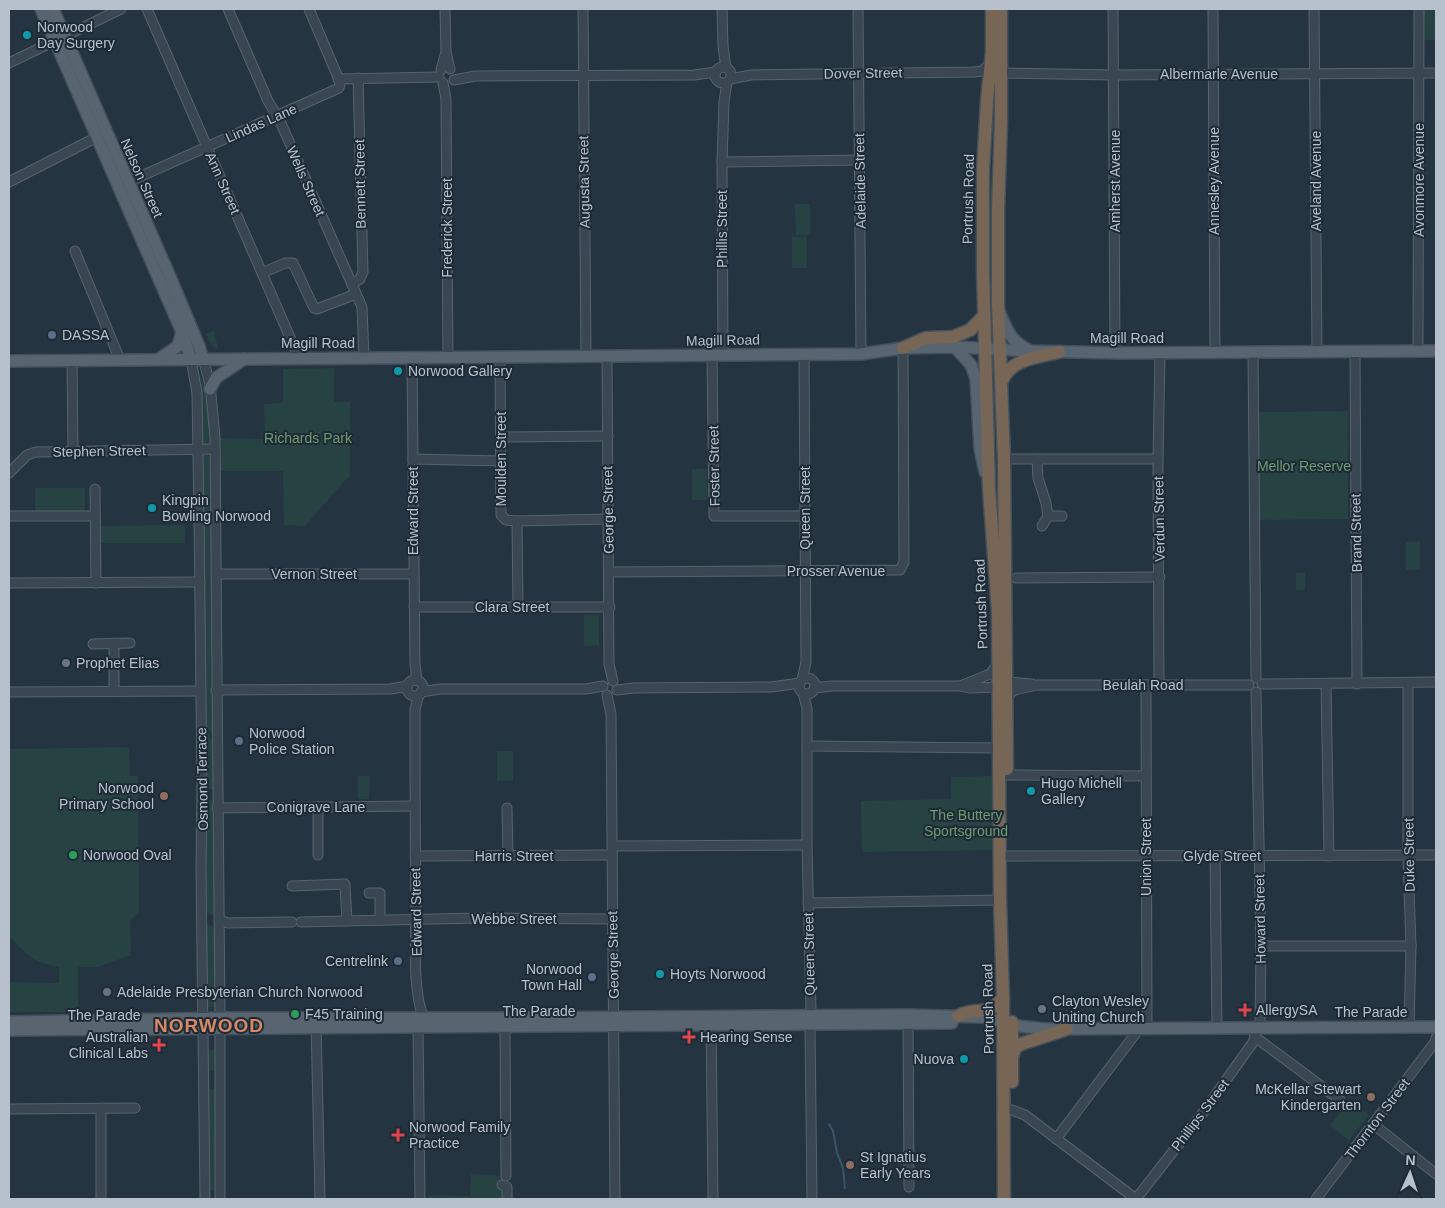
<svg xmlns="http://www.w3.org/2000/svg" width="1445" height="1208" viewBox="0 0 1445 1208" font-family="Arial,sans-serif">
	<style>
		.green { fill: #274242 }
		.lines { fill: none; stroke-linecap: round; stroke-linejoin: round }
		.stream { stroke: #395368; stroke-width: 2 }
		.minor-casing { stroke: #57646e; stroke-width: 11 }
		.major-casing { stroke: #434f5a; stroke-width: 14 }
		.highway-casing { stroke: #44515b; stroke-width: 15 }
		.minor { stroke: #3a4651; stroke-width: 9 }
		.major { stroke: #586571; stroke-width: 11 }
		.highway { stroke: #776656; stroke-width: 12 }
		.culture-dot { fill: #0f9aa8; stroke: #1e2b36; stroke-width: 2 }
		.service-dot { fill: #5c6f8a; stroke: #1e2b36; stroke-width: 2 }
		.worship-dot { fill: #6b7280; stroke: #1e2b36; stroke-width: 2 }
		.education-dot { fill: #8d6e63; stroke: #1e2b36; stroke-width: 2 }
		.leisure-dot { fill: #2e9e5b; stroke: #1e2b36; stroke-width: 2 }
		.health-dot { fill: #e0444e; stroke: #1e2b36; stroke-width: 2 }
		.labels { text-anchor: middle; stroke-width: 4; stroke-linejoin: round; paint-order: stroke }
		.poi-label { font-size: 14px; fill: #b6c1cb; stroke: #1e2b36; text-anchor: start }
		.street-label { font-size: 14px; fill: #b6c1cb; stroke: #1e2b36 }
		.park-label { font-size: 14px; fill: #6d9c72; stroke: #1e2b36 }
		.district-label { font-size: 19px; font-weight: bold; letter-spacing: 1px; fill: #d78965; stroke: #1e2b36 }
	</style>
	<rect width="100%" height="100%" fill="#253441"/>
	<g class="green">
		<rect x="1424" y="9" width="12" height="31"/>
		<path d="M795,204H810V235H796Z"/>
		<rect x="792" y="237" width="15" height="31"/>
		<path d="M214,331L218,349L213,347L205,334Z"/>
		<path d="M334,368V402H350V475L305,526L284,525L283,471H216L215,438L265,439L264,404L283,403V369Z"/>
		<path d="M200,375C210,385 214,431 210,444H203L201,440L203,417Z"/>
		<path d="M1348,411V519L1259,520V412Z"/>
		<path d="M204,454H211L213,735L203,722L202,455Z"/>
		<rect x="692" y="469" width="15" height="31"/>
		<rect x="35" y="488" width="50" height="23"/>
		<path d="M185,525V543H101V526Z"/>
		<path d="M1420,541V570H1406V542Z"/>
		<rect x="1296" y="573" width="9" height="17"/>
		<path d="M584,615H599V645L584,646Z"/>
		<path d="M205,729L214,742V789H204Z"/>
		<path d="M129,747L130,776H138L139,912L130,921L131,955L98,967H78V1012H9V982L59,983V967C35,963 25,954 9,936V749Z"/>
		<rect x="497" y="751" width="16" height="30"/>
		<path d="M358,776H370L369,799H358Z"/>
		<path d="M992,776L994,850L862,852L861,801L951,799V777Z"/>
		<path d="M204,800H215V913L213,915L207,914L205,911Z"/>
		<path d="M207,925L215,926L216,964L214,1007H207L206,926Z"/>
		<path d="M209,1050H216L217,1071H207Z"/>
		<path d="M206,1089H217V1190L216,1191L208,1190Z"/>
		<path d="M1350,1100L1369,1115L1349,1140L1330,1125Z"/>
		<path d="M471,1174L501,1176V1179L498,1180V1184L502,1189L507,1199H429V1195L470,1196Z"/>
	</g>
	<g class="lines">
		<path class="stream" d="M829,1124L833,1131L837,1153L843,1168L845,1188"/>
		<g class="minor-casing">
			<g id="minor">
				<path d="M147,9L299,358"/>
				<path d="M228,9L268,101L280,121L362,307L364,358"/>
				<path d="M445,9L446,52L450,69"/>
				<path d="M583,9L586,356"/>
				<path d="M722,9L723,46L726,68"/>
				<path d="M858,9L861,354"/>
				<path d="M1113,9L1115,353"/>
				<path d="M1213,9L1215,352"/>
				<path d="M1314,9L1317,352"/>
				<path d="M9,63L121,9"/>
				<circle cx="723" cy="75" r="8"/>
				<path d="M441,70L445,55"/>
				<path d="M1001,73L1114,75L1436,73"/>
				<path d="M338,79L439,77"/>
				<path d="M730,79L751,75L974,72L982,71L991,63"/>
				<path d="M454,80L475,76L694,75L716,72"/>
				<path d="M443,83L446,99L448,357"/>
				<path d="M722,162L860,160"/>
				<path d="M9,182L97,137"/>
				<path d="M128,182L339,88L340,84L337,75L309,9"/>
				<path d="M75,251L120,360"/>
				<path d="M262,273L285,263H293L314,308L317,309L356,294"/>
				<path d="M352,284L360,279L363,272L358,78"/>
				<path d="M1355,352L1357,684"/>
				<path d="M1418,352L1419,9"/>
				<path d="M1253,353L1256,678"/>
				<path d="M712,355L714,516H805"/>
				<path d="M723,355L722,162L724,102L727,82"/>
				<path d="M607,356L609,664L613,681"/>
				<path d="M500,357L501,515L506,520L517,521L518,607"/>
				<path d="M412,358L415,664L417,681"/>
				<path d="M191,359L197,393L199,517L202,789L201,869L205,1199"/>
				<path d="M203,359L210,384L215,437L220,1019"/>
				<path d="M72,360L73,451"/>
				<path d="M501,437L608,436"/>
				<path d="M413,459L501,461"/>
				<path d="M1004,459H1158"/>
				<path d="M1037,459L1038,478L1046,503L1048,516"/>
				<path d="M9,473L27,455L36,452L215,449"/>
				<path d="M95,489L96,583"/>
				<path d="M9,516H95"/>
				<path d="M1048,516H1062"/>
				<path d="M517,521L608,519"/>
				<path d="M1042,526L1048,516"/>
				<path d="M609,572L900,570L904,562L903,348"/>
				<path d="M216,574H413"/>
				<path d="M1016,578L1160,577"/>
				<path d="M9,583L200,582"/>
				<path d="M414,607H610"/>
				<path d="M93,644L130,643"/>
				<circle cx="807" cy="686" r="8"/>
				<path d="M802,680L806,662L804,355"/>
				<circle cx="415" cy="688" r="8"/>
				<path d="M1007,682L1032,684"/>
				<path d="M1408,683V859L1411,946L1409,1027"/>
				<path d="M1159,684L1158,459L1160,353"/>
				<path d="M1262,684L1436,682"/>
				<path d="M1326,684L1329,856"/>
				<path d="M1146,685L1147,1028"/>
				<path d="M960,686L990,674L998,664"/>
				<path d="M814,688L832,686H960L969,688L998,687"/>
				<path d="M216,690L391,689L407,686"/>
				<path d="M617,690L634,688L771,687L800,683"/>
				<path d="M114,691V643"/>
				<path d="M9,692L201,691"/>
				<path d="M421,692L440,689H586L603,686"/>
				<path d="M1256,692L1261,946L1260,1027"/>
				<path d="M803,693L807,708V845L811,1011L810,1028L812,1199"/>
				<path d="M419,695L415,709C415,776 415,842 416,909C416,940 412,991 424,1019"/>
				<path d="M607,695L611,714L615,1199"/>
				<path d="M1008,698L1011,692L1015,690L1037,685H1249"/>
				<path d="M808,746L999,748"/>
				<path d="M1007,775L1145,776"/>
				<path d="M318,807V855"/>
				<path d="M217,808L415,806"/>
				<path d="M507,808L508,856"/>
				<path d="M612,846L807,845"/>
				<path d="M415,856L612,855"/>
				<path d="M1008,856L1436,855"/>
				<path d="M1215,856L1217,1028"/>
				<path d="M292,886L345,884L347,921"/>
				<path d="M369,893H380V920"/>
				<path d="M808,903L1000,900"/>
				<path d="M219,920L228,923L292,922"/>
				<path d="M301,922L479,918L613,919"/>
				<path d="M1261,946H1411"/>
				<path d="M908,1018L909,1187"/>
				<path d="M711,1019L713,1199"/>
				<path d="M316,1022L320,1199"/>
				<path d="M418,1027L420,1199"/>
				<path d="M505,1034L506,1176"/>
				<path d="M1255,1037L1340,1100"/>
				<path d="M9,1109L135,1108"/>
				<path d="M1012,1110L1025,1115L1136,1199"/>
				<path d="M1373,1124L1436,1174"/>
				<path d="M1056,1139L1139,1029"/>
				<path d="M502,1185L507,1187V1199"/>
				<path d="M101,1199V1108"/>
				<path d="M220,1199V1029"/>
				<path d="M1136,1199L1199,1118L1254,1041L1255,1027"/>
				<path d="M1316,1199L1435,1042L1436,1038"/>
			</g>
		</g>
		<g class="major-casing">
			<g id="major">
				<path d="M41,9L182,332L191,359"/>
				<path d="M53,9L171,279L199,346L203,359"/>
				<path d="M999,311C1007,330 1010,341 1029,350"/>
				<path d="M955,347L971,365L976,379L980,449L985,472"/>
				<path d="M159,359L178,346L182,332"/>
				<path d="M9,361L861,354L903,348L955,347L1031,351L1119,353L1436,351"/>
				<path d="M210,389L216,378L244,359"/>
				<path d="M9,1022L227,1018H493L908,1015L982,1017L1019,1026L1045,1029L1436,1027"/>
				<path d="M9,1030L952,1023"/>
			</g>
		</g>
		<g class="highway-casing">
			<g id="highway">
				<path d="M992,9V52L987,100L983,170V271L989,489L998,611L1000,900L1003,998L1004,1199"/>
				<path d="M1001,9V121L998,210V304L1004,459L1007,769"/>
				<path d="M903,348L926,338L953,337L970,330L984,316"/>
				<path d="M1002,381C1010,359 1038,357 1059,352"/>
				<path d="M958,1016C978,1006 986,1018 1003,998"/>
				<path d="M1012,1022V1082"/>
				<path d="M1013,1054L1016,1047L1021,1044L1067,1029"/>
			</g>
		</g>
		<use href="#minor" class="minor"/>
		<use href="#major" class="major"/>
		<use href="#highway" class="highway"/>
	</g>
	<g class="culture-dot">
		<circle cx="27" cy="35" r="5"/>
		<circle cx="398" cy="371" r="5"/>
		<circle cx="152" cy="508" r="5"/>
		<circle cx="1031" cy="791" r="5"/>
		<circle cx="660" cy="974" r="5"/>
		<circle cx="964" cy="1059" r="5"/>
	</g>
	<g class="service-dot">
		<circle cx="52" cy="335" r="5"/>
		<circle cx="239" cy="741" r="5"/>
		<circle cx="398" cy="961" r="5"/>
		<circle cx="592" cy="977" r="5"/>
	</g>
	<g class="worship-dot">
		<circle cx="66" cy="663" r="5"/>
		<circle cx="107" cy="992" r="5"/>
		<circle cx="1042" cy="1009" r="5"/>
	</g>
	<g class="education-dot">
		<circle cx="164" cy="796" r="5"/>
		<circle cx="1371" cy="1097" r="5"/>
		<circle cx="850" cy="1165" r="5"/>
	</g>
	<g class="leisure-dot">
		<circle cx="73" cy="855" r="5"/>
		<circle cx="295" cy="1014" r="5"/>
	</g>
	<g class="health-dot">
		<path d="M1242.5 1002.5h5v5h5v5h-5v5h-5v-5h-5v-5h5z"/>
		<path d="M686.5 1029.5h5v5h5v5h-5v5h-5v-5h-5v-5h5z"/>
		<path d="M156.5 1037.5h5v5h5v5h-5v5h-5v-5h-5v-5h5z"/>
		<path d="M395.5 1127.5h5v5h5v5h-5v5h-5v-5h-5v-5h5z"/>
	</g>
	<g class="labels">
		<g class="poi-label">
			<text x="37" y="32">Norwood<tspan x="37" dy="16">Day Surgery</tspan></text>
			<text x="62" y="340">DASSA</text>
			<text x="408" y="376">Norwood Gallery</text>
			<text x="162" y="505">Kingpin<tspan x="162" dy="16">Bowling Norwood</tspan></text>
			<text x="76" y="668">Prophet Elias</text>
			<text x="249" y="738">Norwood<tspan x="249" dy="16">Police Station</tspan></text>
			<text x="1041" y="788">Hugo Michell<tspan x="1041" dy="16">Gallery</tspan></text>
			<text x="154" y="793" text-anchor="end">Norwood<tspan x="154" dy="16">Primary School</tspan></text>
			<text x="83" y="860">Norwood Oval</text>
			<text x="388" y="966" text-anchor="end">Centrelink</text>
			<text x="582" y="974" text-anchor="end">Norwood<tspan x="582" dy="16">Town Hall</tspan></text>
			<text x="670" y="979">Hoyts Norwood</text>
			<text x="117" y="997">Adelaide Presbyterian Church Norwood</text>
			<text x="1052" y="1006">Clayton Wesley<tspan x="1052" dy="16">Uniting Church</tspan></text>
			<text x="1256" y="1015">AllergySA</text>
			<text x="305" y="1019">F45 Training</text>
			<text x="148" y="1042" text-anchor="end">Australian<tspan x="148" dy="16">Clinical Labs</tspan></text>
			<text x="700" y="1042">Hearing Sense</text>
			<text x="954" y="1064" text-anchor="end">Nuova</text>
			<text x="1361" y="1094" text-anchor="end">McKellar Stewart<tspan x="1361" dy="16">Kindergarten</tspan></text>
			<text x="409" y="1132">Norwood Family<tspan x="409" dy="16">Practice</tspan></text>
			<text x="860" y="1162">St Ignatius<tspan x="860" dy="16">Early Years</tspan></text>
		</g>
		<g class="street-label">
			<text transform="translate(863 73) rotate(-1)" y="5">Dover Street</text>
			<text x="1219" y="79">Albermarle Avenue</text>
			<text transform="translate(261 123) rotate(-24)" y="5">Lindas Lane</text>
			<text transform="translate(142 178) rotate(66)" y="5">Nelson Street</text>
			<text transform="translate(1419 180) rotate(-90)" y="5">Avonmore Avenue</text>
			<text transform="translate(306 181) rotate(66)" y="5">Wells Street</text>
			<text transform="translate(860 181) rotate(-91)" y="5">Adelaide Street</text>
			<text transform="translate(1115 181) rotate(-90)" y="5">Amherst Avenue</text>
			<text transform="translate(1214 181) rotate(-90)" y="5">Annesley Avenue</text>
			<text transform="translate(1316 181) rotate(-90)" y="5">Aveland Avenue</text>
			<text transform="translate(584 182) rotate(-91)" y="5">Augusta Street</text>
			<text transform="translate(223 183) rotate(66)" y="5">Ann Street</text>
			<text transform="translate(360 184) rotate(-91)" y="5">Bennett Street</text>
			<text transform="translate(968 199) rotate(-89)" y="5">Portrush Road</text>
			<text transform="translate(447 228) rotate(-90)" y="5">Frederick Street</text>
			<text transform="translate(722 229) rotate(-90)" y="5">Phillis Street</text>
			<text x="1127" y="343">Magill Road</text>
			<text transform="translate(723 340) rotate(-1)" y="5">Magill Road</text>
			<text x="318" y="348">Magill Road</text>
			<text transform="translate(99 451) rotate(-1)" y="5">Stephen Street</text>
			<text transform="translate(501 459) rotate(-90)" y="5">Moulden Street</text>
			<text transform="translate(714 466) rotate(-91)" y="5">Foster Street</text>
			<text transform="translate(805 508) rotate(-90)" y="5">Queen Street</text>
			<text transform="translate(608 510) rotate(-91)" y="5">George Street</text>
			<text transform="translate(413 511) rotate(-90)" y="5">Edward Street</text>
			<text transform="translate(1159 519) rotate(-91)" y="5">Verdun Street</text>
			<text transform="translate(1356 533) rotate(-91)" y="5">Brand Street</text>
			<text x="836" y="576">Prosser Avenue</text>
			<text x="314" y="579">Vernon Street</text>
			<text transform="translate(981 604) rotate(-92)" y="5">Portrush Road</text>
			<text x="512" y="612">Clara Street</text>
			<text x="1143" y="690">Beulah Road</text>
			<text transform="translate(202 779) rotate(-91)" y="5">Osmond Terrace</text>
			<text x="316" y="812">Conigrave Lane</text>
			<text transform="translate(1409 855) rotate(-91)" y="5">Duke Street</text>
			<text x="514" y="861">Harris Street</text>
			<text x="1222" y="861">Glyde Street</text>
			<text transform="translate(1146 857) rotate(-90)" y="5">Union Street</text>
			<text transform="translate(416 912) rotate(-91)" y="5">Edward Street</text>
			<text x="514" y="924">Webbe Street</text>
			<text transform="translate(1260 919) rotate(-91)" y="5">Howard Street</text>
			<text transform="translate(809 954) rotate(-91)" y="5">Queen Street</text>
			<text transform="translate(613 955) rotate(-91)" y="5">George Street</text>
			<text transform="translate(988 1009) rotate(-91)" y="5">Portrush Road</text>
			<text x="539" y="1016">The Parade</text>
			<text x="1371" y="1017">The Parade</text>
			<text x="104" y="1020">The Parade</text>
			<text transform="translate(1200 1115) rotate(-53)" y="5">Phillips Street</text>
			<text transform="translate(1377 1119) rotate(-53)" y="5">Thornton Street</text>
		</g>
		<g class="park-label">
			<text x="308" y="443">Richards Park</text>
			<text x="1304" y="471">Mellor Reserve</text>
			<text x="966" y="820">The Buttery<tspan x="966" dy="16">Sportsground</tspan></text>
		</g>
		<g class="district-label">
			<text x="209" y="1032">NORWOOD</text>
		</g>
	</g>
	<rect width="1445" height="1208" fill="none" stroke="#b6c1cb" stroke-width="20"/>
	<g transform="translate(1410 1173) rotate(3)" stroke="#1e2b36" stroke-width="4" paint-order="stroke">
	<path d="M0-4L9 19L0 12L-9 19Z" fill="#b6c1cb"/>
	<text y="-8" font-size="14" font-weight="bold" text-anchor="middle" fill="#b6c1cb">N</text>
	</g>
</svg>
